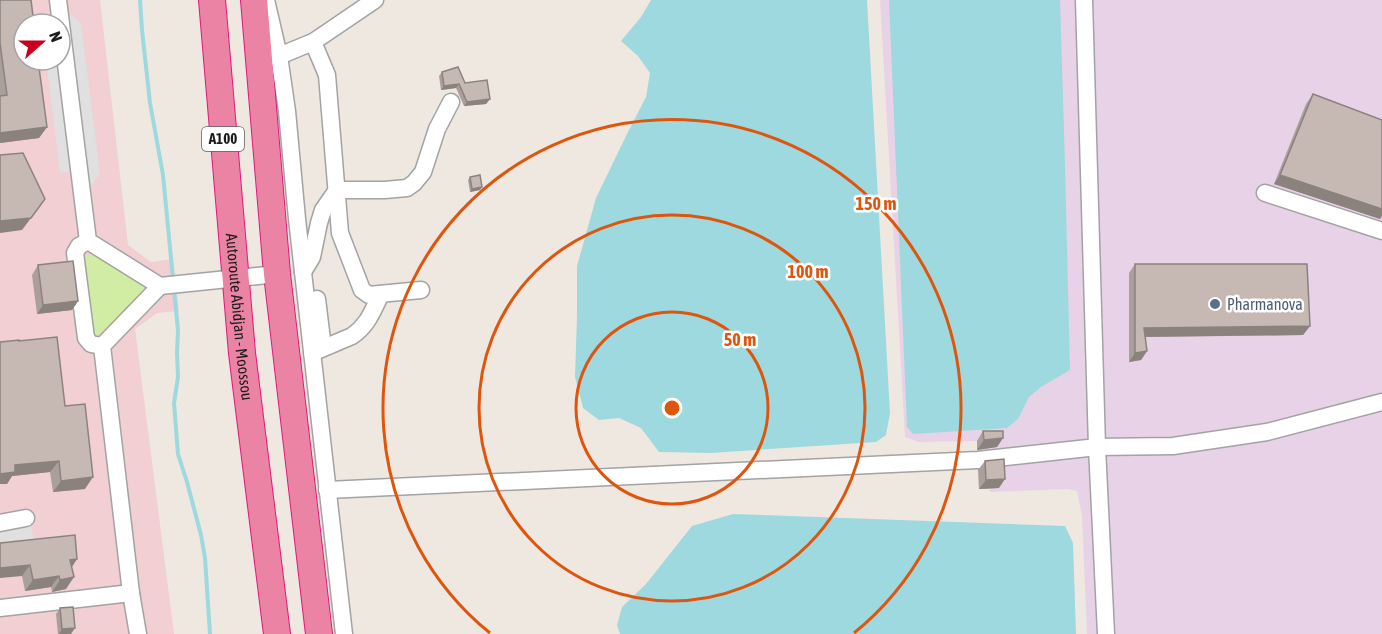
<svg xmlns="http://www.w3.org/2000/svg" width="1382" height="634" viewBox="0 0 1382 634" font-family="'Asap Condensed',sans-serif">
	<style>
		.commercial { fill: #f1cfd2; fill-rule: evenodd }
		.industrial { fill: #e8d2e7 }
		.grass { fill: #d1eca3 }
		.parking { fill: #e0e0e0 }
		.water { fill: #9ed9df }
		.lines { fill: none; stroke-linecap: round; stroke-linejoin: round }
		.stream { stroke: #9ed9df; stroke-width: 4 }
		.minor-casing { stroke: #a3a3a3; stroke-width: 19 }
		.highway-casing { stroke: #e01a7a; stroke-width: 28 }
		.minor { stroke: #fff; stroke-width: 16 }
		.highway { stroke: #eb83a5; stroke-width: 26 }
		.wall { fill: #aa9f9b }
		.shaded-wall { fill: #8b827e }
		.building { fill: #c6b9b4; stroke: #8b827e; stroke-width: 1.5 }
		.ring { fill: none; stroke: #de560d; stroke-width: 3 }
		.service-dot { fill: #5c6f8a; stroke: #fff; stroke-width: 2 }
		.labels { text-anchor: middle; stroke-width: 5; stroke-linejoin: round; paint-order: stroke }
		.shield { fill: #fff; stroke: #606060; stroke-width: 1.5 }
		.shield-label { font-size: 15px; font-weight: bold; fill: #1c1c1c }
		.service-label { font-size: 16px; fill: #4e5e75; stroke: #fff; text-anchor: start }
		.street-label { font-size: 16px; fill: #1c1c1c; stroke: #fff }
		.centre { fill: #de560d; stroke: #fff; stroke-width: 3 }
		.ring-label { font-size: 18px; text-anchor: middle; font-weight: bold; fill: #de560d; stroke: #fff; stroke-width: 5; stroke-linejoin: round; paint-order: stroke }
	</style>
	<rect width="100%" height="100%" fill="#eee8e1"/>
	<path class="commercial" d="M0,0H100L128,245L151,262L173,259L179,311L157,313L135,329L174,634H0ZM24,24H60V60H24Z"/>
	<path class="industrial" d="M880,0H1382V634H1087L1082,516L1077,491L1068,489L990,492V489H979L977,441L918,442L905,437Z"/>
	<path class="grass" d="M93,254L142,282L146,288V292L142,296L98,335H92L81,262L85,256Z"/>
	<g class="parking">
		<path d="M67,12L81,23L100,173L89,190Z"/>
		<path d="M46,60H60L74,171L60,173Z"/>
		<path d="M30,515L34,542L0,547V520Z"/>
	</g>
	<g class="water">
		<path d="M651,0H867L890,413L886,435L876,442L711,453L659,452L641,428L619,418L599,420L583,408L575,377L577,316V266L596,198L626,136L646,97L650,73L638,56L621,41L641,17Z"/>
		<path d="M889,0H1060L1065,165L1070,370L1041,387L1029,397L1018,419L1007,428L913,434L907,427Z"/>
		<path d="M733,514L1065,526L1073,543L1076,634H620L617,625L622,607L646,584L692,526Z"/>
	</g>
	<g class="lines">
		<g class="stream">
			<path d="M140,0L142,30L150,103L163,175L173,279"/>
			<path d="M174,290L178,330L177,353L178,377L174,403L178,454L187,482L201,535L205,558L210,634"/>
		</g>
		<g class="minor-casing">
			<g id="minor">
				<path d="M58,0L88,241L160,286L277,274"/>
				<path d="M266,0L279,56L287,111L297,219L344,634"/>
				<path d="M1084,0L1097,447L1106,634"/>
				<path d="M313,42L327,75L340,233L362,290L369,295L421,290"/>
				<path d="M279,56L313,42L375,0"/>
				<path d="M1265,193L1382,231"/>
				<path d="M88,241L79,246L75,253L86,338L91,344L102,346"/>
				<path d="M303,272L312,257L319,223L323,210L337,190H385L407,188L414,183L423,172L437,129L451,102"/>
				<path d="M317,299L323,348"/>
				<path d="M102,346L131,593L138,634"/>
				<path d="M102,346L160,286"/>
				<path d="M312,353L352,336C368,325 372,312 381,294"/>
				<path d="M327,490L978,460L1097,447L1173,446L1267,432L1382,402"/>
				<path d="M0,523L26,518"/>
				<path d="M0,608L131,593"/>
			</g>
		</g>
		<g class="highway-casing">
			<g id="highway">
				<path id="s1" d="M212,0L242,353L277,634"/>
				<path d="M254,0L277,274L319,634"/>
			</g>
		</g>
		<use href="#minor" class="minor"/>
		<use href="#highway" class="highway"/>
	</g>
	<g class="wall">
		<path d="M0,0L47,127L39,138L0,143Z"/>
		<path d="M442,72L465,83L490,99L486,104L464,106L456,88L441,90L439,76Z"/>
		<path d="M1313,94L1380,219L1274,184L1306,104Z"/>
		<path d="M470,177L482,187L480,190L470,192L468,180Z"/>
		<path d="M1135,264L1310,326L1303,335L1145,337L1147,351L1141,360L1129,362V273Z"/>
		<path d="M38,265L78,301L72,310L37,314L32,275Z"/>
		<path d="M19,341L65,406L85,489L53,492L50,472L12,476L7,484Z"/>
		<path d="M983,431L1003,438L997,447L977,450V441Z"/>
		<path d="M985,461L999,488L979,489L978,470Z"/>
		<path d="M0,543L77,559L72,567L66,589L52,592L51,587L25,591L22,576Z"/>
		<path d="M60,608L71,634H58L56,614Z"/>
	</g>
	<g class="shaded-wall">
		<path d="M459,84L456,88L441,90L444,86Z"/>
		<path d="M490,99L486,104L464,106L467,102Z"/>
		<path d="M47,127L39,138L0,143V133Z"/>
		<path d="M1280,175L1382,209V216L1380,219L1274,184Z"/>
		<path d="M482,187L480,190L470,192L472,189Z"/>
		<path d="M31,218L22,230L0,233V221Z"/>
		<path d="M78,301L72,310L37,314L43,305Z"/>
		<path d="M1310,326L1303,335L1137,337L1144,328Z"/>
		<path d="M1147,351L1141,360L1129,362L1135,353Z"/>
		<path d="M1003,438L997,447L977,450L984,440Z"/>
		<path d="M59,461L50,472L12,476L7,484H0V474L15,465Z"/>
		<path d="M93,477L85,489L53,492L61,481Z"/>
		<path d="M1005,479L999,488L979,489L986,480Z"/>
		<path d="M77,559L69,571L70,560Z"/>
		<path d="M30,565L22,576L0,578V568Z"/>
		<path d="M59,576L51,587L25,591L33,580Z"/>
		<path d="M74,577L66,589L52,592L60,580Z"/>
		<path d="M75,628L71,634H59L62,629Z"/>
	</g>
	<g class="building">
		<path d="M0,0H31L34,24H24V60H38L47,127L0,133V96L7,95L0,43Z"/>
		<path d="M458,67L465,83L487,80L490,99L467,102L459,84L444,86L442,72Z"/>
		<path d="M1313,94L1382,120V209L1280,175Z"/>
		<path d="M23,153L45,199L31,218L0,221V155Z"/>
		<path d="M480,175L482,187L472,189L470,177Z"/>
		<path d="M73,261L78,301L43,305L38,265Z"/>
		<path d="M1135,264H1307L1310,326L1144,328L1147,351L1135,353Z"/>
		<path d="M57,337L65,406L85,404L93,477L61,481L59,461L15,465V472L0,474V342L19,340V341Z"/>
		<path d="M983,431H1003V438L984,440Z"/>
		<path d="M1004,459L1005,479L986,480L985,461Z"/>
		<path d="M75,535L77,559L70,560L74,577L60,580L59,576L33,580L30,565L0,568V543Z"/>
		<path d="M73,607L75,628L62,629L60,608Z"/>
	</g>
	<g class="ring">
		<circle cx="672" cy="408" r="96"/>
		<circle cx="672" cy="408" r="193"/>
		<path d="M490 633A289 289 0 1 1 854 633"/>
	</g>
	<circle class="service-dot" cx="1215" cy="304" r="6"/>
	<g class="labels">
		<rect class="shield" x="202" y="127" width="42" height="24" rx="4.5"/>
		<g class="shield-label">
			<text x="223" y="144">A100</text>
		</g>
		<g class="service-label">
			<text x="1227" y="310">Pharmanova</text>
		</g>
		<g class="street-label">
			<text dy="6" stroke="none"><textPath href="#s1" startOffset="318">Autoroute Abidjan - Moossou</textPath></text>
		</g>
	</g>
	<circle cx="672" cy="408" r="9" class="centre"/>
	<g class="ring-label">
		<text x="876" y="210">150 m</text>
		<text x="808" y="278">100 m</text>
		<text x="740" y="346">50 m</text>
	</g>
	<g transform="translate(42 42) rotate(69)"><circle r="28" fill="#ffffff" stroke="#a4a4a4" stroke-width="1.5"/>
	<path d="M0-4.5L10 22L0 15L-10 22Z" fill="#c8001d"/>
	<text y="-9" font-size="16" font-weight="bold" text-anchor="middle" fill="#1c1c1c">N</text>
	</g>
</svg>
